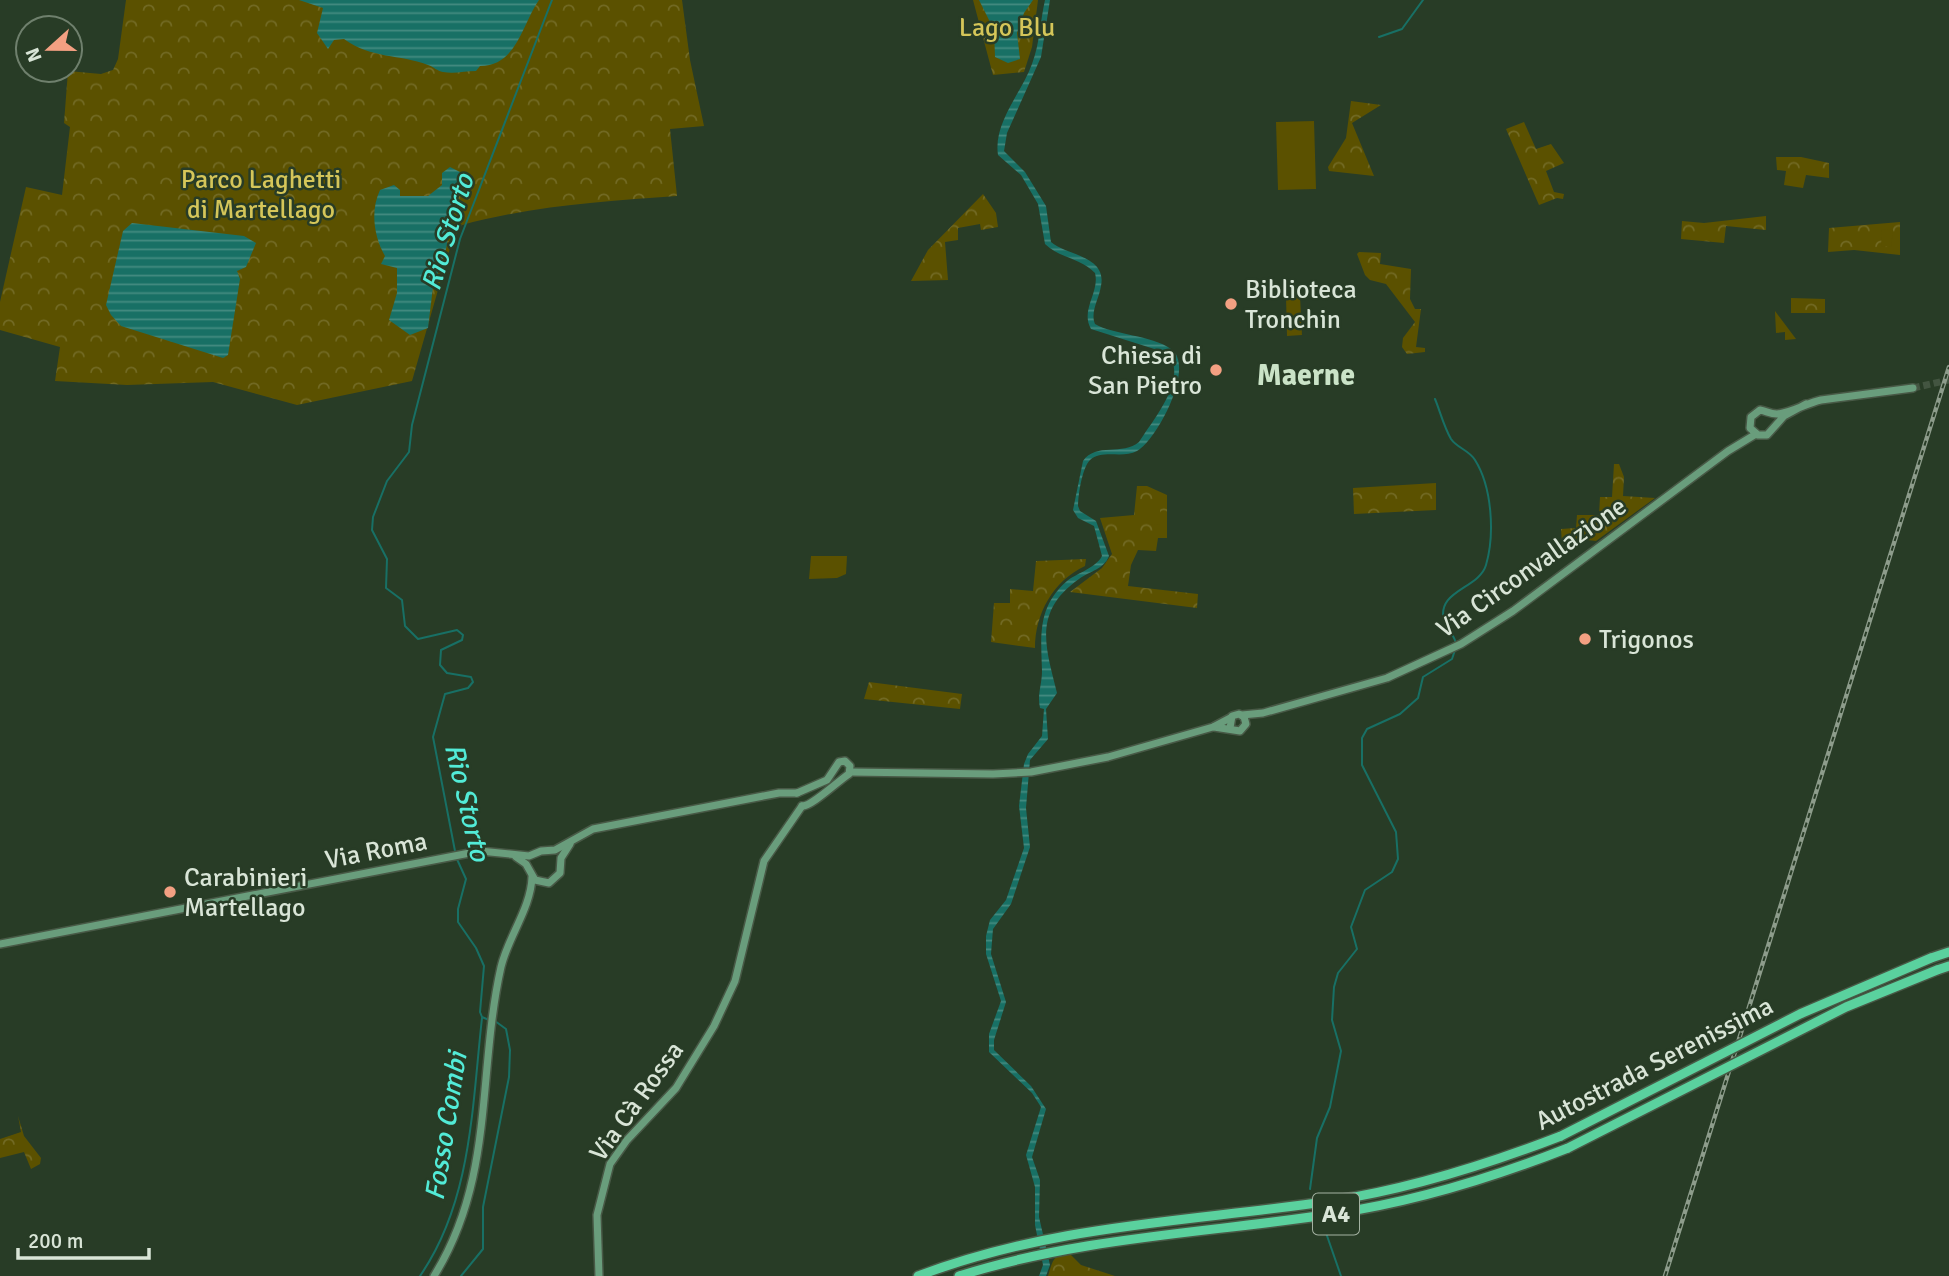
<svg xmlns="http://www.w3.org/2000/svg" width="1949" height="1276" viewBox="0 0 1949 1276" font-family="Signika,sans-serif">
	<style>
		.park { fill: url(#park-crowns) }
		.pitch { fill: #5b5100 }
		.water { fill: url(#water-rules) }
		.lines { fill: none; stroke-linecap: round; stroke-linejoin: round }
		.stream { stroke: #187065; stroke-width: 2 }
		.secondary-tunnel { stroke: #435541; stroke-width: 7; stroke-dasharray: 7 3.5; stroke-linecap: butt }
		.secondary-casing { stroke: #485946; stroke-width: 10 }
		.motorway-casing { stroke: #485946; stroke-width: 12 }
		.secondary { stroke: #699d7c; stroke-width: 7 }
		.motorway { stroke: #5ad19e; stroke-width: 9 }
		.rail-casing { stroke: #8d9c8b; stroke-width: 4.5 }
		.rail { stroke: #283c26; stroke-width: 2; stroke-dasharray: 5; stroke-linecap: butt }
		.motorway-bridge-casing { stroke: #485946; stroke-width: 12; stroke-linecap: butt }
		.motorway-bridge { stroke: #5ad19e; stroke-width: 9 }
		.poi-dot { fill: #f3a082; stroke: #283c26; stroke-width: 2.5 }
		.labels { text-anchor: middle; stroke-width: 5; stroke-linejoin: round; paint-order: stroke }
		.shield { fill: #283c26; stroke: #a4b2a2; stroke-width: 2 }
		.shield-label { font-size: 24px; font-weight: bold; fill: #d9e5d7 }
		.park-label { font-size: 26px; fill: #d5c659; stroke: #283c26 }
		.poi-label { font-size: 26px; fill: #d9e5d7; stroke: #283c26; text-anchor: start }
		.street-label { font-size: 26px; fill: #d9e5d7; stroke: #283c26 }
		.water-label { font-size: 28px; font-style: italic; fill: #52ebd7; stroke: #283c26 }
		.quarter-label { font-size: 30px; font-weight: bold; fill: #cae3c7; stroke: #283c26 }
	</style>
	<defs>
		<pattern id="park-crowns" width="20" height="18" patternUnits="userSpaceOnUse" patternTransform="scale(1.75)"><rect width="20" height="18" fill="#5b5100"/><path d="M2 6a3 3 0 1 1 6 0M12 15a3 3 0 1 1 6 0" fill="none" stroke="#726a24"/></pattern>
		<pattern id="water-rules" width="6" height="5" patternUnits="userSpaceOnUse" patternTransform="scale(1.75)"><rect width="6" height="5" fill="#187065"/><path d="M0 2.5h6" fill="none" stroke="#448b81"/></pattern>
	</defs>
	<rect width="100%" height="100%" fill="#283c26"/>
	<g class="park">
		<path d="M126,0H682L690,60L704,126L670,129L677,196C606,201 531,206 462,225L452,241L412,381L297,405L213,382L127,385L55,381L60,347L0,330V302L26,187L62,195L70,127L64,123L68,71L101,74L113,70L118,59Z"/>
		<path d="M973,0H1038L1032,47L1024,72L993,75Z"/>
		<path d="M1351,101L1381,105L1352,123L1374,176L1329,171L1328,167L1346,138Z"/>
		<path d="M1524,122L1536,149L1551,144L1564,163L1546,171L1554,192L1564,194L1563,199L1557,198L1539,205L1506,129Z"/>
		<path d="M1776,157H1801L1829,163V178L1806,175L1803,188L1784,185L1786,171L1777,170Z"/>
		<path d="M983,194L996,213L998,227L981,230L980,224L958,228V240L945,242L948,280L911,281L928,250Z"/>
		<path d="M1766,216V230L1726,226L1724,243L1681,239L1682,221L1704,223Z"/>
		<path d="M1900,222V255L1854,250L1828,252L1829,228Z"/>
		<path d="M1359,252L1381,253L1380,264L1411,269L1410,299L1415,309H1421L1416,347L1425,348V352L1407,354L1402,347L1403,338L1415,322L1386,284L1370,280L1365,275L1357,254Z"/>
		<path d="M1791,298L1825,299V313H1791Z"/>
		<path d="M1775,311L1796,339L1785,340V332L1776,333Z"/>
		<path d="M1614,464H1619L1624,477L1623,496L1655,498L1596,541L1578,539L1562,544L1561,529L1576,528L1577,515H1599L1600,497H1612Z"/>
		<path d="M1436,483V510L1354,514L1353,488Z"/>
		<path d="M1137,486H1147L1167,495V538H1158L1156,551L1138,550L1131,565L1128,586L1198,594L1197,608L1070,592L1102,568L1112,554L1100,518L1134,515Z"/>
		<path d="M1086,559L1085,566C1053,581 1035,614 1035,648L991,642L994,603H1010V589L1033,591L1036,561Z"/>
		<path d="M869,682L962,694L960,709L864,699Z"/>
		<path d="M18,1116L24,1136L41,1158L40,1164L31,1169L24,1152L0,1158V1139L21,1132Z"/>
		<path d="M1067,1251L1081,1265L1115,1276H1048C1052,1263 1053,1255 1067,1251Z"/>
	</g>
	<g class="pitch">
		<path d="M1314,121L1316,189L1278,190L1276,122Z"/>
		<path d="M1882,229L1893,230L1891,247L1881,246Z"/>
		<path d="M1300,296L1302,335L1287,336L1286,297Z"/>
		<path d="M1149,505H1160V525L1149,524Z"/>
		<path d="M811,556H847L846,574L837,578L809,579Z"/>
	</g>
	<g class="water">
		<path d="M299,0H539C522,24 517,66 480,66L476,71C465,71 455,74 443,72C437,71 434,67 428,65C399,54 372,59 344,39L334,40L328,49L317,33L323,8Z"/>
		<path d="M979,0H1033L1024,13L1017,33L1020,59L1008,63L995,57L994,30Z"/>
		<path d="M1045,0H1050L1041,57L1007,133L1004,151L1025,172L1046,206L1051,242C1068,256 1107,256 1101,286C1099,299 1090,312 1095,324C1114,335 1151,335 1171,349C1196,366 1157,440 1137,451C1123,459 1102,449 1090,460C1082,468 1078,495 1078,506L1080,511L1096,521L1109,556C1104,569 1090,571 1079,579C1032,612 1046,648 1057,693L1046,709L1048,739L1030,760L1026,808L1030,847L1011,904L993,929L991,954L1006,1002L994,1040V1050L1031,1086L1046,1109L1032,1157L1040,1180L1039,1217L1050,1265L1046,1276H1039L1043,1265L1035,1225V1187L1026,1155L1041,1107L1032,1093L989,1052V1034L1001,1001L986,954V936L990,920L1006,900L1024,848L1019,806L1024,764L1028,754L1042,736L1044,709L1040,708C1037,694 1042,685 1042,671C1041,636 1037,607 1067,581C1077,573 1096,568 1102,556L1094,526L1078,518L1073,510L1083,461C1096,442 1123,456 1139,442C1152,421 1190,377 1167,353L1091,329C1080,310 1100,292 1095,273C1081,258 1059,258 1045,244L1038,204L1021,175L998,155C993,123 1022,92 1032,64C1040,43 1040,22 1045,0Z"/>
		<path d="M450,167L466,175L455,201L446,249L433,287L428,328L410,335L389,320L397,293V268L381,264L385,256C374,237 370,211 380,190L394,185L400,190V196H428L442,185V173Z"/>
		<path d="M132,223L244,236L256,243L246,267L237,271L240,279L228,355L223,358L121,326L111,315L106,305L123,231Z"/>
	</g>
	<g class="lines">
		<g class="stream">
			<path d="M1379,37L1402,29L1423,0"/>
			<path d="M1435,399C1440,411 1444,427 1451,439C1457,448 1469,450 1475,460C1492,487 1495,534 1486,565C1479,589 1436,590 1444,621C1447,630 1455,635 1456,644"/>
			<path d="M455,851L433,737L445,694L468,688L473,682L471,677L447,673L440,665L441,650L462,640L463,635L457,630L418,639L405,626L402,600L386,588L387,559L372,530L373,517L387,481L409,452L412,425L460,239L552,0"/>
			<path d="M456,857L466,879L458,909V922L476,948L484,966L480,1012L482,1017L489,1020"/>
			<path d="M1310,1189L1317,1138L1330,1107L1341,1051L1332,1020L1334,987L1338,973L1357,949L1351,927L1365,890L1392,872L1398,859L1396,832L1362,765V738L1367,729L1400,714L1418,698L1423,677L1452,659L1455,650"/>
			<path d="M1325,1230L1341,1276"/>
			<path d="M420,1276C472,1201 472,1106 482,1018"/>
			<path d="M461,1276L483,1249V1207L509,1077L510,1050L506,1029L495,1021"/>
		</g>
		<path class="secondary-tunnel" d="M1913,388L1949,380"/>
		<g class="secondary-casing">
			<g id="secondary">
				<path d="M1806,404L1784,416L1767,435H1758L1750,428L1751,417L1760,410C1766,411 1770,414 1777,414C1791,413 1807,403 1821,400L1913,388"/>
				<path d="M1242,715L1263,713L1387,678L1461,644L1513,611L1728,451L1756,434"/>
				<path d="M1214,727L1240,731L1246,724L1244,717L1239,714L1232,716L1230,728"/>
				<path d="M850,772L993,774L1031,772L1108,757L1213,727L1230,718"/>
				<path d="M797,793L827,780L839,762L845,761L850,766L849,774C838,781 811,807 802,806"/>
				<path d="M516,857L526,864L535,880L549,883L560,873L561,858L570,844"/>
				<path d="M0,944L480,851L529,856L541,851L555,850L593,829L779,793H797"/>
				<path d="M434,1276C495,1178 477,1074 501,967C508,937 531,908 532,877"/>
				<path d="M599,1276L597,1215L610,1164L627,1140L676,1088L714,1026L735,981L764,861L802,806"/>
			</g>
		</g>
		<g class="motorway-casing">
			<g id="motorway">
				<path d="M1931,958L1949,952"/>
				<path d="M1937,970L1949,966"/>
				<path d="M918,1276C1056,1224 1188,1222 1331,1201C1410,1189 1486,1165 1561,1136"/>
				<path d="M959,1276C1081,1237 1207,1233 1332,1214C1414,1202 1492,1178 1568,1148"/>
			</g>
		</g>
		<use href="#secondary" class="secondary"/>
		<use href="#motorway" class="motorway"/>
		<g class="rail-casing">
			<path id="rail" d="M1665,1276L1949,367"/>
		</g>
		<use href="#rail" class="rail"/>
		<g class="motorway-bridge-casing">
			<g id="motorway-bridge">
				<path d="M1561,1136L1800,1014L1931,958"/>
				<path d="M1568,1148L1846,1007L1937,970"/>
			</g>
		</g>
		<use href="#motorway-bridge" class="motorway-bridge"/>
	</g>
	<g class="poi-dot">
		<circle cx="1231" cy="304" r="7"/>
		<circle cx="1216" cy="370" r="7"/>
		<circle cx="1585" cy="639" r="7"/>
		<circle cx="170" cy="892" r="7"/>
	</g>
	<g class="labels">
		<rect class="shield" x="1313" y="1193.5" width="46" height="41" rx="5"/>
		<g class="shield-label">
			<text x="1336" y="1222">A4</text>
		</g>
		<g class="park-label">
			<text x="1007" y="36">Lago Blu</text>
			<text x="261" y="188">Parco Laghetti<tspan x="261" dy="30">di Martellago</tspan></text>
		</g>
		<g class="poi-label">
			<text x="1245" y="298">Biblioteca<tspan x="1245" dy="30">Tronchin</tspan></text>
			<text x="1202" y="364" text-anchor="end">Chiesa di<tspan x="1202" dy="30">San Pietro</tspan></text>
			<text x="1599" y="648">Trigonos</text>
			<text x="184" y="886">Carabinieri<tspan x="184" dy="30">Martellago</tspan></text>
		</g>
		<g class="street-label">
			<text transform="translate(1531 567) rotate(-35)" y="9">Via Circonvallazione</text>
			<text transform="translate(376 850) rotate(-11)" y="9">Via Roma</text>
			<text transform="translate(1654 1063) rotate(-27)" y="9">Autostrada Serenissima</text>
			<text transform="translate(636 1101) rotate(-54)" y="9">Via Cà Rossa</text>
		</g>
		<g class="water-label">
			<text transform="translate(447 232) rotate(-73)" y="10">Rio Storto</text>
			<text transform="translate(468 802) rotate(77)" y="10">Rio Storto</text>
			<text transform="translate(445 1126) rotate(-81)" y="10">Fosso Combi</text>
		</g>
		<g class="quarter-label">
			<text x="1306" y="385">Maerne</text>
		</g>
	</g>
	<g transform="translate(49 49) rotate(249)"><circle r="33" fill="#283c26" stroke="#6f806d" stroke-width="2"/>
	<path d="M0-5L12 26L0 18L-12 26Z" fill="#f3a082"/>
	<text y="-10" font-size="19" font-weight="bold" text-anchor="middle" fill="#d9e5d7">N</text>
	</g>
	<path d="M18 1248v10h131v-10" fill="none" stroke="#d9e5d7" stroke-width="3.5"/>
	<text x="28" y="1248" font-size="21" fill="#d9e5d7" stroke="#283c26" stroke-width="5" paint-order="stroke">200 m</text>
</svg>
